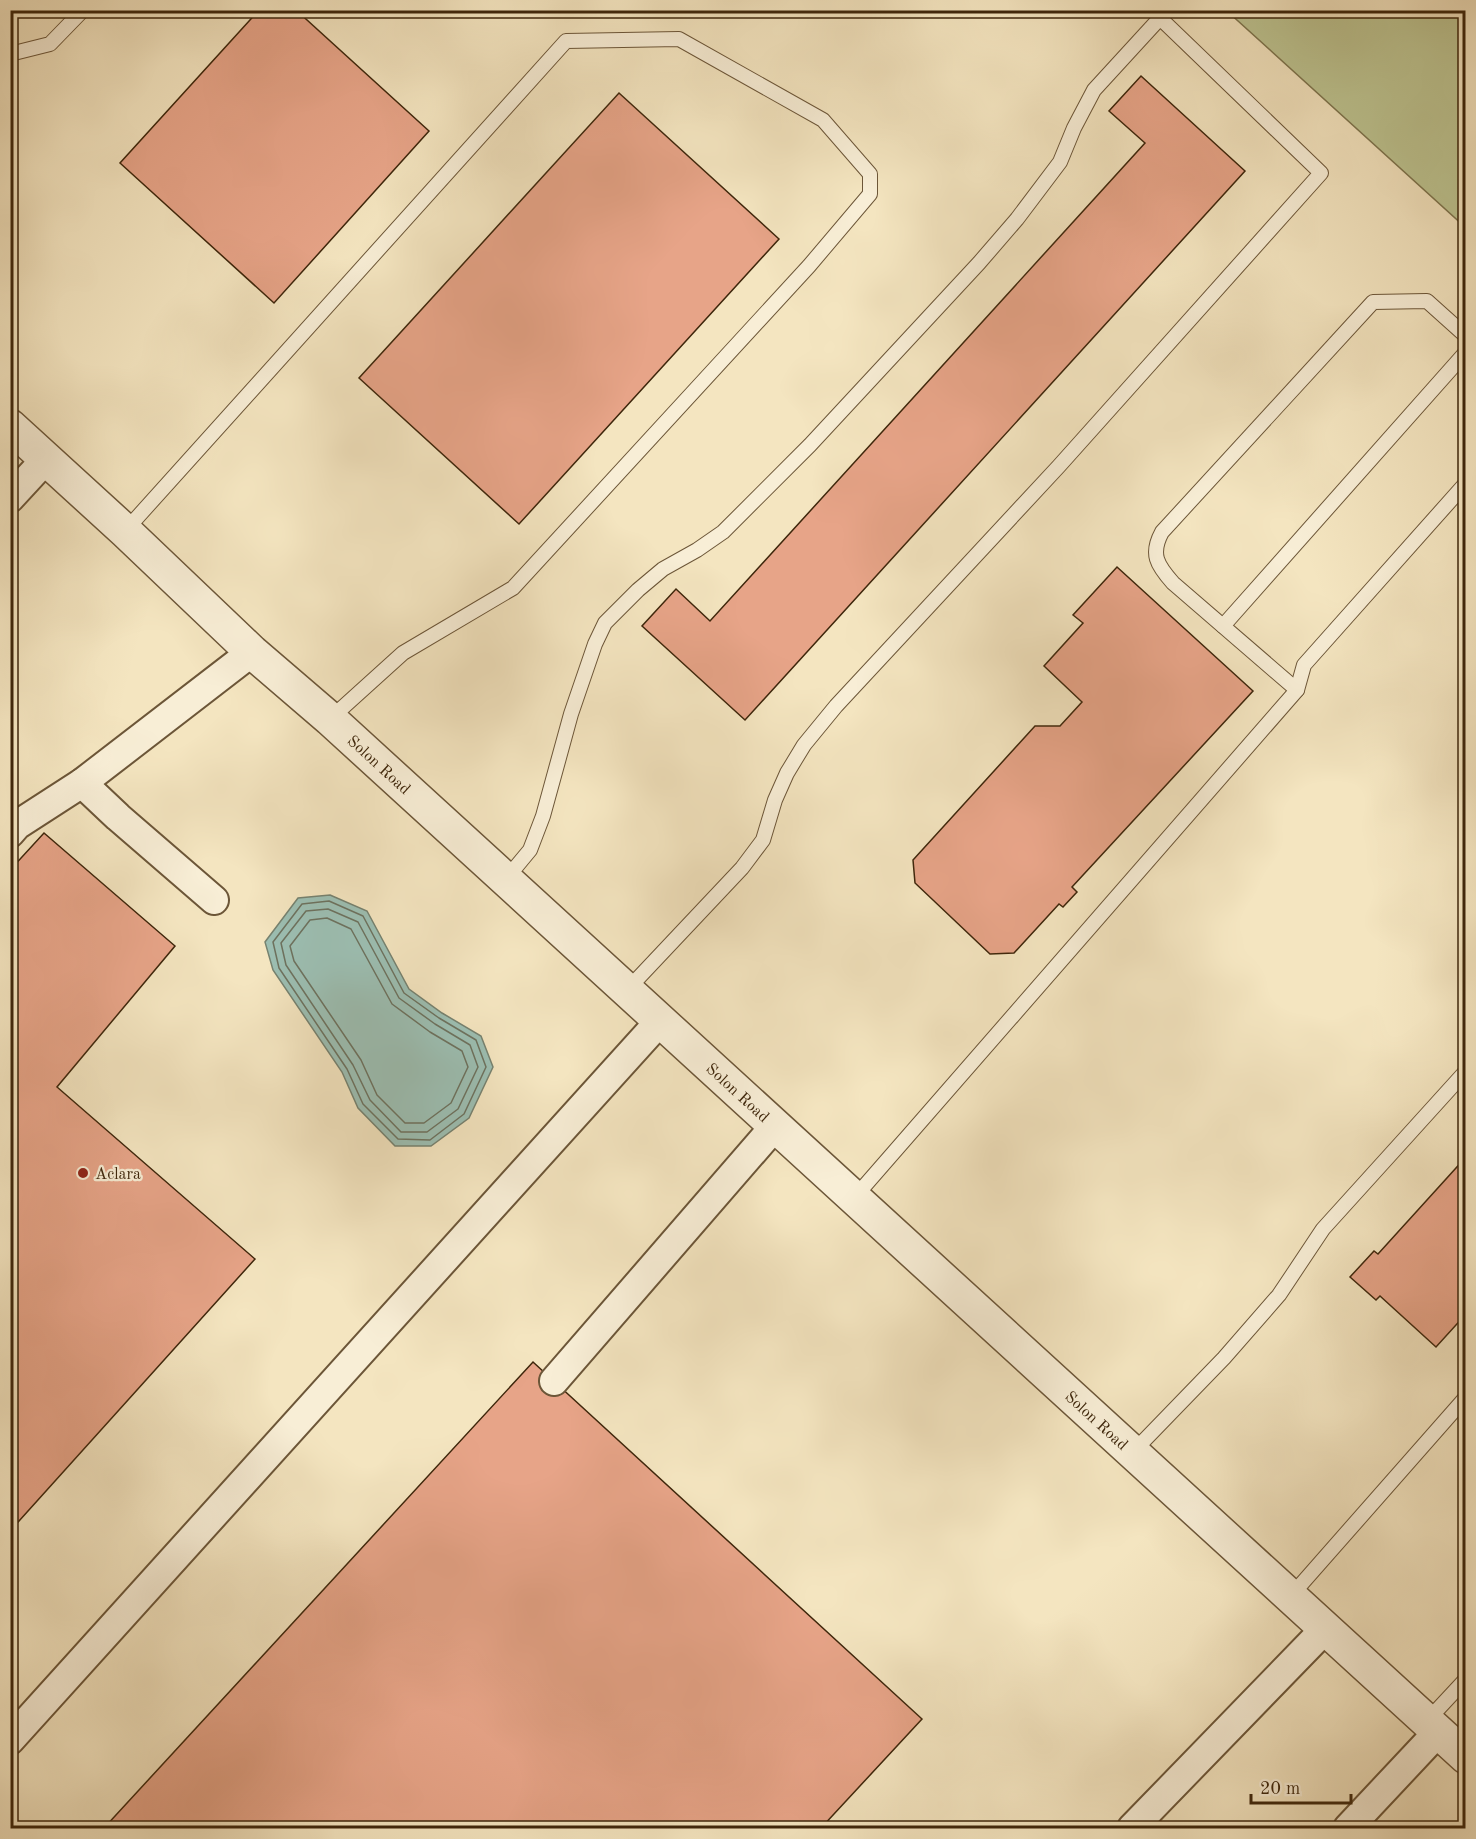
<svg xmlns="http://www.w3.org/2000/svg" width="1476" height="1839" viewBox="0 0 1476 1839" font-family="'Old Standard TT',serif">
	<style>
		.green { fill: #bdc491; stroke: #7e754e; stroke-width: 1.5 }
		.water { fill: #9cbfb3; stroke: #768270; stroke-width: 1.5 }
		.lines { fill: none; stroke-linecap: round; stroke-linejoin: round }
		.shore { stroke: #6d725f; stroke-width: 1.5 }
		.building { fill: #e7a488; stroke: #3e260b; stroke-width: 1.5 }
		.service-casing { stroke: #6c5638; stroke-width: 16 }
		.minor-casing { stroke: #6c5638; stroke-width: 32 }
		.tertiary-casing { stroke: #6c5638; stroke-width: 36 }
		.service { stroke: #f8eed6; stroke-width: 14 }
		.minor { stroke: #f8eed6; stroke-width: 28 }
		.tertiary { stroke: #f8eed6; stroke-width: 33 }
		.poi-dot { fill: #8f2418; stroke: #f8eed6; stroke-width: 2 }
		.labels { text-anchor: middle; stroke-width: 4.5; stroke-linejoin: round; paint-order: stroke }
		.street-label { font-size: 16px; fill: #3e260b; stroke: #f8eed6 }
		.poi-label { font-size: 16px; fill: #3e260b; stroke: #f8eed6; text-anchor: start }
	</style>
	<rect width="100%" height="100%" fill="#f4e5c0"/>
	<filter id="stains"><feTurbulence type="fractalNoise" baseFrequency=".00333" numOctaves="4"/><feColorMatrix values="0 0 0 0 .2 0 0 0 0 .09 0 0 0 0 .02 0 0 0 .5 -.17"/></filter>
	<radialGradient id="worn" r=".72"><stop offset=".6" stop-color="#630" stop-opacity="0"/><stop offset="1" stop-color="#630" stop-opacity=".3"/></radialGradient>
	<path class="green" d="M1227,11H1465V227Z"/>
	<path class="water" d="M330,895L367,911L409,989L442,1013L481,1036L493,1067L469,1118L431,1146H395L358,1108L342,1072L273,970L265,942L298,898Z"/>
	<g class="lines">
		<g class="shore">
			<path d="M329,901L363,916L404,993L439,1018L476,1040L486,1067L464,1114L430,1140L398,1139L363,1104L347,1069L279,968L273,942L302,904Z"/>
			<path d="M328,909L358,922L399,998L435,1024L470,1045L478,1067L458,1109L427,1132H401L370,1100L353,1065L286,965L281,943L306,911Z"/>
			<path d="M327,918L351,929L392,1004L430,1032L462,1051L468,1067L451,1103L424,1123H405L377,1095L361,1060L294,961L290,946L310,920Z"/>
		</g>
	</g>
	<g class="building">
		<path d="M259,10H296L429,131L274,303L120,163Z"/>
		<path d="M1141,76L1245,171L745,720L642,626L676,589L710,621L1145,143L1109,111Z"/>
		<path d="M619,93L779,239L519,524L359,378Z"/>
		<path d="M1117,567L1253,691L1072,887L1077,892L1063,907L1059,904L1014,953L990,954L915,883L913,860L1035,726H1060L1082,702L1044,666L1083,623L1073,615Z"/>
		<path d="M44,833L175,946L57,1087L255,1259L10,1531V870Z"/>
		<path d="M1466,1157V1314L1436,1347L1380,1296L1376,1300L1350,1277L1374,1251L1378,1254Z"/>
		<path d="M533,1362L922,1719L821,1828H104Z"/>
	</g>
	<g class="lines">
		<g class="service-casing">
			<g id="service">
				<path d="M10,54L50,44L83,10"/>
				<path d="M125,531L566,41L679,39L823,120L870,174V194L809,266L513,588L403,653L330,719"/>
				<path d="M1223,626L1466,352"/>
				<path d="M1297,690L1173,583C1157,565 1150,554 1162,532L1373,302L1427,301L1466,336"/>
				<path d="M506,879L530,850L543,816L571,714L595,644L605,623L638,590L663,569L697,550L723,532L810,445L979,263L1017,219L1060,162L1074,128L1094,90L1160,18L1321,173L1059,466L836,706L804,745L787,773L775,800L763,840L742,868L627,990"/>
				<path d="M854,1198L1297,690L1304,665L1466,483"/>
				<path d="M1132,1453L1224,1358L1279,1295L1323,1229L1466,1071"/>
				<path d="M1290,1597L1466,1397"/>
				<path d="M1426,1722L1466,1679"/>
			</g>
		</g>
		<g class="minor-casing">
			<g id="minor">
				<path d="M10,498L46,459"/>
				<path d="M82,783L118,817L214,900"/>
				<path d="M10,833L17,825L82,783L252,652"/>
				<path d="M554,1381L775,1126"/>
				<path d="M10,1740L660,1021"/>
				<path d="M1132,1828L1325,1629"/>
				<path d="M1348,1828L1438,1732"/>
			</g>
		</g>
		<g class="tertiary-casing">
			<g id="tertiary">
				<path id="s1" d="M10,426L125,531L252,652L330,719L1466,1757"/>
			</g>
		</g>
		<use href="#service" class="service"/>
		<use href="#minor" class="minor"/>
		<use href="#tertiary" class="tertiary"/>
	</g>
	<circle class="poi-dot" cx="83" cy="1173" r="6"/>
	<g class="labels">
		<g class="street-label">
			<text dy="6" stroke="none"><textPath href="#s1" startOffset="501">Solon Road</textPath></text>
			<text dy="6" stroke="none"><textPath href="#s1" startOffset="987">Solon Road</textPath></text>
			<text dy="6" stroke="none"><textPath href="#s1" startOffset="1473">Solon Road</textPath></text>
		</g>
		<g class="poi-label">
			<text x="95" y="1179">Aclara</text>
		</g>
	</g>
	<rect width="1476" height="1839" fill="none" stroke="#f4e5c0" stroke-width="36"/>
	<rect x="12" y="12" width="1452" height="1815" fill="none" stroke="#3e260b" stroke-width="3"/>
	<rect x="18" y="18" width="1440" height="1803" fill="none" stroke="#3e260b" stroke-width="1.5"/>
	<path d="M1251 1794v9h100v-9" fill="none" stroke="#3e260b" stroke-width="3"/>
	<text x="1260" y="1794" font-size="18" fill="#3e260b" stroke="#f8eed6" stroke-width="4.5" paint-order="stroke">20 m</text>
	<rect width="100%" height="100%" filter="url(#stains)"/>
	<rect width="100%" height="100%" fill="url(#worn)"/>
</svg>
